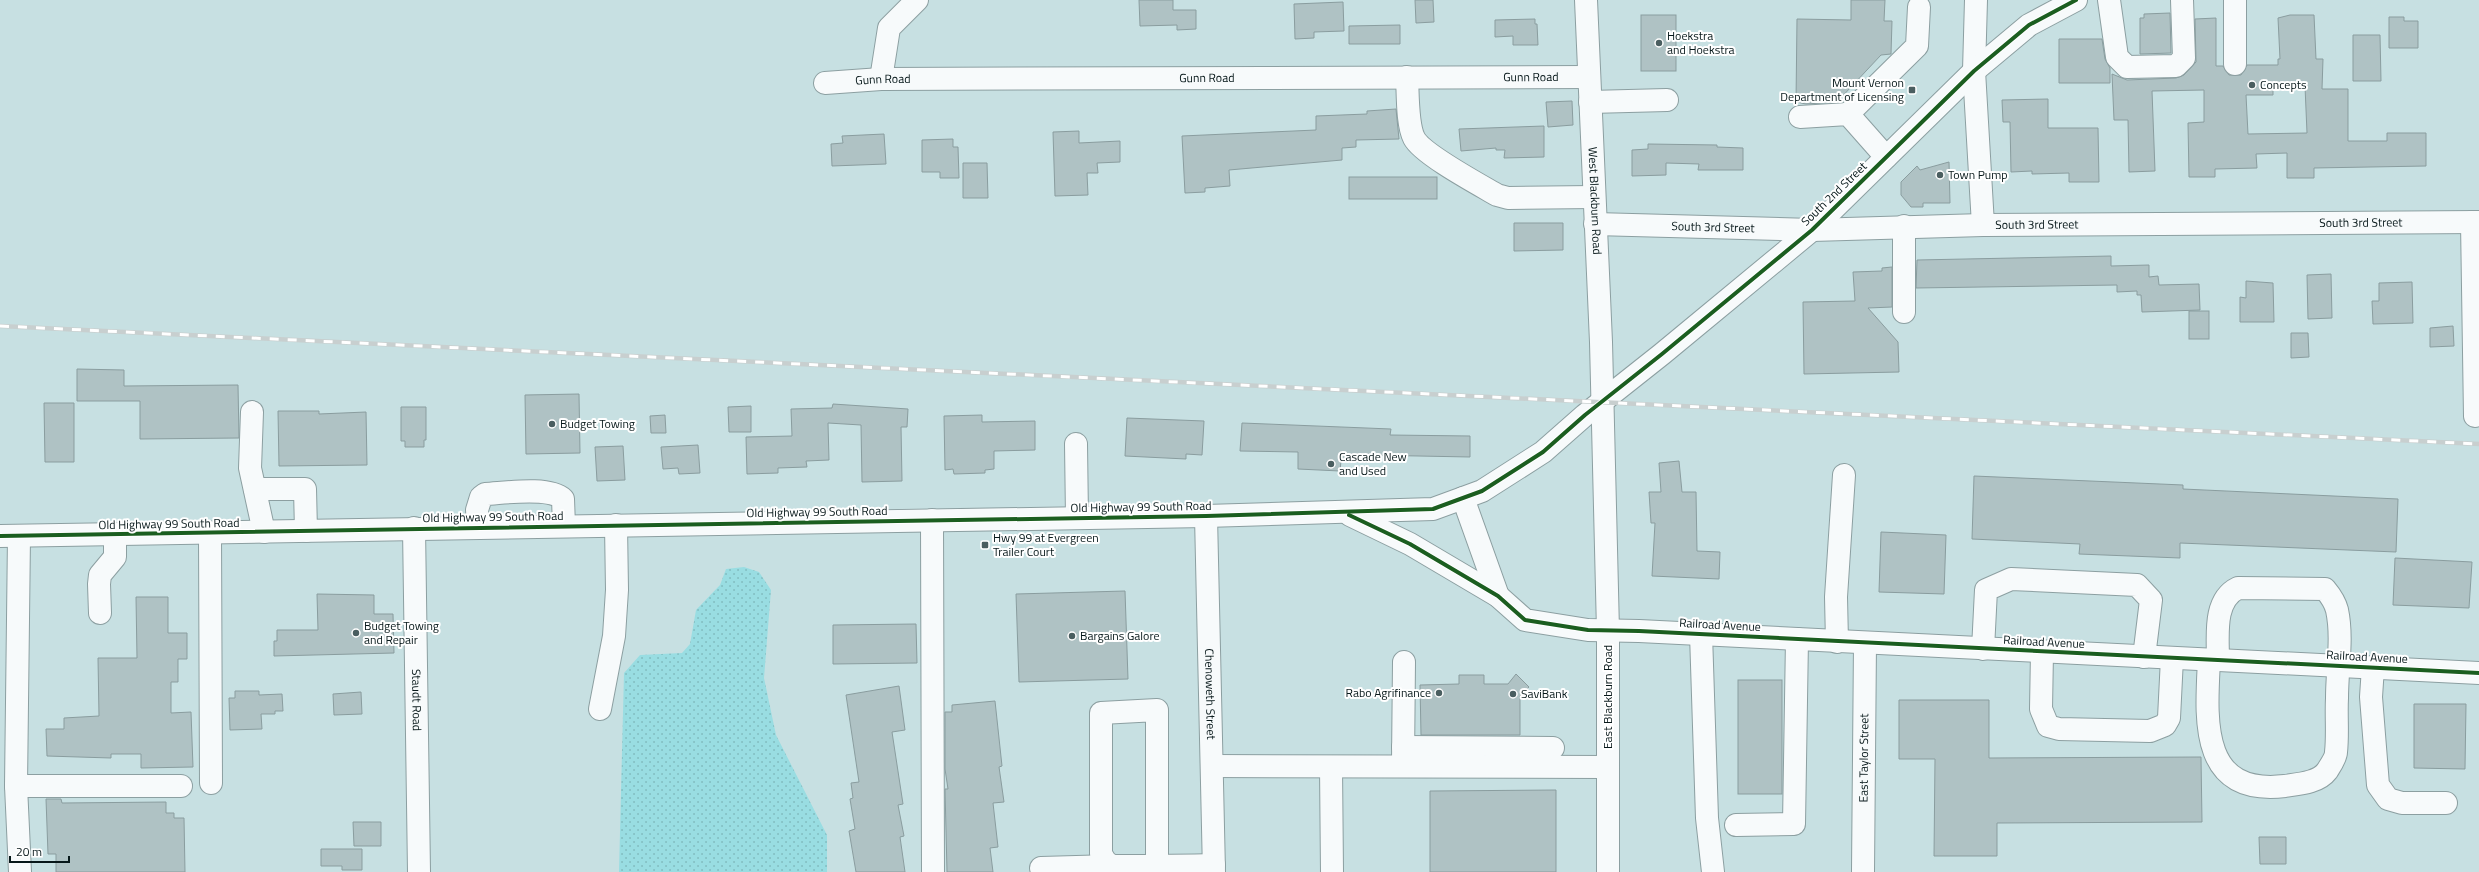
<svg xmlns="http://www.w3.org/2000/svg" width="2479" height="872" viewBox="0 0 2479 872" font-family="'Titillium Web',sans-serif">
	<style>
		.green { fill: url(#green-dots) }
		.building { fill: #afc2c4; stroke: #8a9d9f; fill-rule: evenodd }
		.lines { fill: none; stroke-linecap: round; stroke-linejoin: round }
		.minor-casing { stroke: #8c9fa1; stroke-width: 24 }
		.minor { stroke: #f7fafb; stroke-width: 22 }
		.rail-casing { stroke: #c8cfcf; stroke-width: 4.5 }
		.rail { stroke: #fff; stroke-width: 3; stroke-dasharray: 9; stroke-linecap: butt }
		.cycleway-casing { stroke: #fff; stroke-width: 6 }
		.cycleway { stroke: #1b5e20; stroke-width: 4 }
		.poi-dot { fill: #4a5e60; stroke: #fff; stroke-width: 1.5 }
		.labels { text-anchor: middle; stroke-width: 4; stroke-linejoin: round; paint-order: stroke }
		.poi-label { font-size: 12px; fill: #07181a; stroke: #fff; text-anchor: start }
		.street-label { font-size: 12px; fill: #07181a; stroke: #fff }
	</style>
	<defs>
		<pattern id="green-dots" width="8" height="8" patternUnits="userSpaceOnUse"><rect width="8" height="8" fill="#99dde2"/><path d="M2 2h.1M6 6h.1" fill="none" stroke="#82bdc1" stroke-width="1.8" stroke-linecap="round"/></pattern>
	</defs>
	<rect width="100%" height="100%" fill="#c7e0e2"/>
	<path class="green" d="M744,567L759,572L771,590L764,678L776,735L827,835V872H619L624,673L640,655L682,653L690,644L696,610L720,585L726,569Z"/>
	<g class="building">
		<path d="M1139,0H1173V10H1196V29L1177,30V25L1140,26Z"/>
		<path d="M1415,0H1433L1434,22L1416,23Z"/>
		<path d="M1851,0H1885L1884,21H1892L1891,54L1881,55L1837,102L1806,104L1796,102L1797,19L1851,20Z"/>
		<path d="M1343,2L1344,31L1314,32V38L1295,39L1294,4Z"/>
		<path d="M2170,13L2171,53L2140,54V18H2144V14Z"/>
		<rect x="1641" y="15" width="35" height="56"/>
		<path d="M2290,15H2314L2316,59H2323L2322,89H2348V141H2387V133H2426V166L2314,168V178H2287V153L2256,154L2257,168L2215,169V177H2189L2188,123L2204,122V90L2152,91L2155,171L2129,172L2128,120H2114L2112,74L2127,80L2176,78L2184,75L2196,62L2195,19L2216,18V66H2223L2229,75H2241L2247,65H2278V59H2280L2278,18ZM2273,86H2305L2307,133L2248,134L2246,95H2273Z"/>
		<path d="M2389,17H2404V21H2418V48H2389Z"/>
		<path d="M1535,19V24H1537L1538,45H1513V36L1495,37V20Z"/>
		<path d="M1400,25V44H1349V26Z"/>
		<path d="M2353,35H2380L2381,81H2353Z"/>
		<path d="M2059,39H2102L2105,59L2110,68V83H2059Z"/>
		<path d="M2048,99V128H2098L2099,182H2069V173L2032,174V171L2011,172L2010,122H2003L2002,100Z"/>
		<path d="M1572,101L1573,125L1548,127L1546,102Z"/>
		<path d="M1396,109L1399,139L1356,140V147L1342,148V160L1229,170L1230,186L1205,188V192L1185,193L1182,136L1316,130V116L1367,114V111Z"/>
		<path d="M1544,126V157L1504,158L1505,150H1496V148L1461,151L1459,129Z"/>
		<path d="M1079,131V143L1120,141V162L1097,163L1098,173H1087L1088,195L1055,196L1053,132Z"/>
		<path d="M884,134L886,164L832,166L831,144L843,143L842,136Z"/>
		<path d="M953,139V147H958L959,178H940V172H922V140Z"/>
		<path d="M1648,144L1717,145V147L1743,148V170H1698L1699,164L1666,163V175L1632,176V150L1648,149Z"/>
		<path d="M1949,162L1950,203H1923V207H1911L1901,195V182L1917,166L1920,170Z"/>
		<path d="M963,163H987L988,198H963Z"/>
		<rect x="1349" y="177" width="88" height="22"/>
		<path d="M1514,223H1563V250L1514,251Z"/>
		<path d="M2111,256V266L2149,265V277L2158,276L2159,285L2199,284L2200,310L2142,312L2141,295H2137V291L2117,292V285L1916,288L1917,260Z"/>
		<path d="M1892,267V307L1868,308L1898,342L1899,372L1804,374L1803,302L1855,301L1853,272L1882,271V268Z"/>
		<path d="M2331,274L2332,318L2308,319L2307,275Z"/>
		<path d="M2246,281L2273,283L2274,322H2240V297L2246,298Z"/>
		<path d="M2412,282L2413,323L2373,324L2372,301H2379V283Z"/>
		<rect x="2189" y="311" width="20" height="28"/>
		<path d="M2453,326L2454,346L2430,347V328Z"/>
		<path d="M2291,333H2308L2309,357L2291,358Z"/>
		<path d="M77,369L124,370V386L238,385L239,438L140,439V401H77Z"/>
		<path d="M579,394L580,453L526,454L525,395Z"/>
		<path d="M44,403H74V462H45Z"/>
		<path d="M833,404L908,409L907,427H901L902,481L862,482L861,425L828,423L829,460L806,461L807,467L778,468V473L747,474L746,437L792,436L791,409L832,408Z"/>
		<path d="M751,406V432H729L728,407Z"/>
		<path d="M401,407H426V440H424V447H405V441H401Z"/>
		<path d="M278,411H319V414L366,412L367,465L279,466Z"/>
		<path d="M665,415L666,433H651L650,416Z"/>
		<path d="M982,415V422L1035,421V450L994,451V469L985,470V473L954,474L953,469L945,470L944,416Z"/>
		<path d="M1127,418L1204,421L1202,455L1186,454V459L1125,456Z"/>
		<path d="M1242,423L1391,429L1390,435L1470,436V457L1367,455V462L1341,461L1340,471L1298,469V452L1240,451Z"/>
		<path d="M698,445L700,473L679,474L678,468L663,469L661,447Z"/>
		<path d="M623,446L625,480L597,481L595,447Z"/>
		<path d="M1679,461L1682,492H1696L1697,551L1720,552L1719,579L1652,576L1655,523H1651L1649,492H1661L1659,463Z"/>
		<path d="M1974,476L2183,485V489L2398,499L2396,552L2180,543V558L2079,554L2080,544L1972,539Z"/>
		<path d="M1881,532L1946,535L1944,594L1879,592Z"/>
		<path d="M2395,558L2472,562L2469,608L2393,605Z"/>
		<path d="M1125,591L1128,679L1019,682L1016,594Z"/>
		<path d="M317,594L374,595V614H393L394,653L274,656V641H277V630H318Z"/>
		<path d="M136,597H168V633H187V659H178V682H171V713L191,712L193,767L141,768V754H111V758L47,756L46,729H64V718L99,716L98,658H137Z"/>
		<path d="M916,624L917,663L833,664V625Z"/>
		<path d="M1516,674L1529,687L1520,696V735H1421L1420,685L1459,684V675H1484V684H1508Z"/>
		<rect x="1738" y="680" width="44" height="114"/>
		<path d="M899,686L905,730L892,732L903,804L898,805L904,836L900,837L905,872H856L849,831L855,829L850,799L853,798L851,783L859,782L846,695Z"/>
		<path d="M235,691H259V695L282,694L283,711H275V714H261L262,729L230,730L229,698H235Z"/>
		<path d="M361,692L362,714L334,715L333,694Z"/>
		<path d="M1899,700H1989V758L2201,757L2202,822L1997,823V856H1934L1935,759H1899Z"/>
		<path d="M995,701L1002,766L999,767L1004,802L993,803L998,847L990,848L993,872H947L945,789H948L945,769V712H952V705Z"/>
		<path d="M2414,704H2466L2465,769L2414,768Z"/>
		<path d="M1556,790V872H1430V791Z"/>
		<path d="M46,799H61L62,803L166,802V813H174V818H184L185,872H56V854H48Z"/>
		<path d="M353,822H381V846H354Z"/>
		<path d="M2259,837H2286V864H2260Z"/>
		<path d="M321,849H362V870H342V866H321Z"/>
	</g>
	<g class="lines">
		<g class="minor-casing">
			<g id="minor">
				<path id="s1" d="M1586,0L1601,342L1608,631V872"/>
				<path d="M1976,0L1974,71L1983,225"/>
				<path d="M2109,0L2117,57L2127,67L2176,66L2184,58L2182,0"/>
				<path d="M2235,64V0"/>
				<path d="M1407,77C1408,94 1407,124 1414,138C1422,154 1480,185 1497,195L1508,198L1594,197"/>
				<path d="M881,79L889,28L917,0"/>
				<path id="s2" d="M825,83L881,79L1589,77"/>
				<path d="M1590,102L1667,100"/>
				<path d="M1848,114L1917,46L1919,7"/>
				<path d="M1800,117L1848,114L1886,157"/>
				<path d="M2472,222L2475,416"/>
				<path id="s3" d="M1595,224L1812,230L1983,225L2479,222"/>
				<path d="M1904,312V226"/>
				<path d="M252,412L250,468L264,532"/>
				<path d="M1076,444L1077,518"/>
				<path d="M255,489H305L306,531"/>
				<path d="M1463,498L1498,596"/>
				<path d="M1350,515L1410,544L1498,596L1525,620L1588,630L1639,631L2479,673"/>
				<path id="s4" d="M1206,516L1214,872"/>
				<path d="M932,520L933,872"/>
				<path id="s5" d="M414,528L419,872"/>
				<path d="M478,528L477,510L481,497L485,494C505,493 549,486 563,499L564,526"/>
				<path d="M210,534L211,783"/>
				<path d="M0,536L1206,516L1433,509L1482,491L1543,452L1585,415L1662,354L1812,230L1974,71L2029,25L2076,0"/>
				<path d="M19,536L16,786L20,872"/>
				<path d="M100,613L99,584L100,575L115,557V535"/>
				<path d="M1701,634L1707,818L1713,872"/>
				<path d="M1837,642L1836,597L1844,475"/>
				<path d="M1983,649L1986,590L2011,579L2137,585L2151,600L2144,657"/>
				<path d="M2042,652L2041,709L2048,726L2059,729L2150,731L2165,725L2169,718L2172,658"/>
				<path d="M2209,660C2206,720 2199,796 2285,786C2298,784 2318,783 2327,771C2330,766 2336,758 2336,752C2338,735 2336,716 2337,698C2337,669 2343,638 2337,610C2335,602 2330,595 2325,589L2238,588C2213,600 2218,636 2218,660"/>
				<path d="M2373,667L2371,697L2378,785L2388,799L2402,803H2446"/>
				<path d="M600,709L614,636L617,590L616,525"/>
				<path d="M1403,747L1553,748"/>
				<path d="M1403,761L1404,662"/>
				<path d="M1212,766L1608,767"/>
				<path d="M1331,767L1332,872"/>
				<path d="M16,786H181"/>
				<path d="M1736,825L1794,824L1797,639"/>
				<path d="M1041,868L1112,866"/>
				<path d="M1157,872V710L1101,713V854L1106,862L1112,866C1146,866 1180,866 1214,865"/>
				<path id="s6" d="M1863,872L1865,643"/>
			</g>
		</g>
		<use href="#minor" class="minor"/>
		<g class="rail-casing">
			<path id="rail" d="M0,326L2479,444"/>
		</g>
		<use href="#rail" class="rail"/>
		<g class="cycleway-casing">
			<g id="cycleway">
				<path d="M1349,515L1410,544L1498,596L1525,620L1588,630L1639,631L2479,673"/>
				<path d="M0,536L1206,516L1433,509L1482,491L1543,452L1585,415L1662,354L1812,230L1974,71L2029,25L2076,0"/>
			</g>
		</g>
		<use href="#cycleway" class="cycleway"/>
	</g>
	<g class="poi-dot">
		<circle cx="1659" cy="43" r="4"/>
		<circle cx="2252" cy="85" r="4"/>
		<rect x="1908" y="86" width="8" height="8" rx="2"/>
		<circle cx="1940" cy="175" r="4"/>
		<circle cx="552" cy="424" r="4"/>
		<circle cx="1331" cy="464" r="4"/>
		<rect x="981" y="541" width="8" height="8" rx="2"/>
		<circle cx="356" cy="633" r="4"/>
		<circle cx="1072" cy="636" r="4"/>
		<circle cx="1439" cy="693" r="4"/>
		<circle cx="1513" cy="694" r="4"/>
	</g>
	<g class="labels">
		<g class="poi-label">
			<text x="1667" y="40">Hoekstra<tspan x="1667" dy="14">and Hoekstra</tspan></text>
			<text x="1904" y="87" text-anchor="end">Mount Vernon<tspan x="1904" dy="14">Department of Licensing</tspan></text>
			<text x="2260" y="89">Concepts</text>
			<text x="1948" y="179">Town Pump</text>
			<text x="560" y="428">Budget Towing</text>
			<text x="1339" y="461">Cascade New<tspan x="1339" dy="14">and Used</tspan></text>
			<text x="993" y="542">Hwy 99 at Evergreen<tspan x="993" dy="14">Trailer Court</tspan></text>
			<text x="364" y="630">Budget Towing<tspan x="364" dy="14">and Repair</tspan></text>
			<text x="1080" y="640">Bargains Galore</text>
			<text x="1431" y="697" text-anchor="end">Rabo Agrifinance</text>
			<text x="1521" y="698">SaviBank</text>
		</g>
		<g class="street-label">
			<text dy="4" stroke="none"><textPath href="#s2" startOffset="706">Gunn Road</textPath></text>
			<text dy="4" stroke="none"><textPath href="#s2" startOffset="382">Gunn Road</textPath></text>
			<text dy="4" stroke="none"><textPath href="#s2" startOffset="58">Gunn Road</textPath></text>
			<text transform="translate(1834 194) rotate(-44)" y="4">South 2nd Street</text>
			<text dy="4" stroke="none"><textPath href="#s1" startOffset="201">West Blackburn Road</textPath></text>
			<text dy="4" stroke="none"><textPath href="#s3" startOffset="766">South 3rd Street</textPath></text>
			<text dy="4" stroke="none"><textPath href="#s3" startOffset="442">South 3rd Street</textPath></text>
			<text dy="4" stroke="none"><textPath href="#s3" startOffset="118">South 3rd Street</textPath></text>
			<text transform="translate(1141 507) rotate(-1)" y="4">Old Highway 99 South Road</text>
			<text transform="translate(817 512) rotate(-1)" y="4">Old Highway 99 South Road</text>
			<text transform="translate(493 517) rotate(-1)" y="4">Old Highway 99 South Road</text>
			<text transform="translate(169 524) rotate(-1)" y="4">Old Highway 99 South Road</text>
			<text transform="translate(1720 625) rotate(3)" y="4">Railroad Avenue</text>
			<text transform="translate(2044 642) rotate(3)" y="4">Railroad Avenue</text>
			<text transform="translate(2367 657) rotate(3)" y="4">Railroad Avenue</text>
			<text dy="4" stroke="none"><textPath href="#s4" startOffset="178">Chenoweth Street</textPath></text>
			<text transform="translate(1608 697) rotate(-90)" y="4">East Blackburn Road</text>
			<text dy="4" stroke="none"><textPath href="#s5" startOffset="172">Staudt Road</textPath></text>
			<text dy="4" stroke="none"><textPath href="#s6" startOffset="114">East Taylor Street</textPath></text>
		</g>
	</g>
	<path d="M10 856v6h59v-6" fill="none" stroke="#07181a" stroke-width="2"/>
	<text x="16" y="856" font-size="12" fill="#07181a" stroke="#ffffff" stroke-width="3" paint-order="stroke">20 m</text>
</svg>
